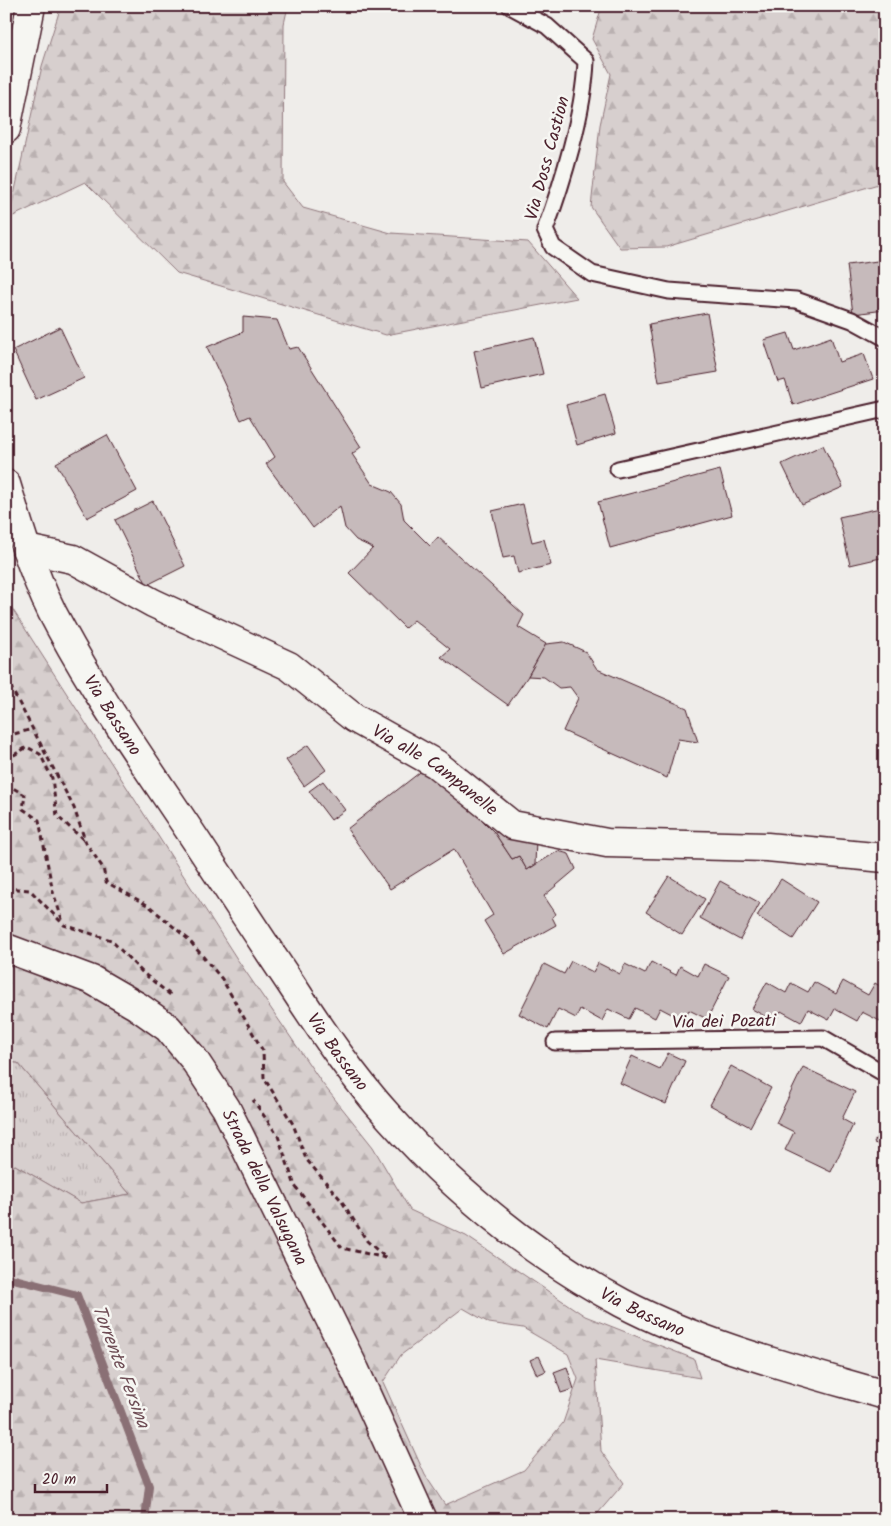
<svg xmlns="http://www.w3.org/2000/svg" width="891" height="1526" viewBox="0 0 891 1526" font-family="Kalam,sans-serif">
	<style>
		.grass { fill: url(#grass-tufts); stroke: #90777c }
		.forest { fill: url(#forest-firs); stroke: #90777c; fill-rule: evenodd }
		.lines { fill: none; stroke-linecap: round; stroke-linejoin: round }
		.stream { stroke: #8a6f74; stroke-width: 8 }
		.building { fill: #c6babb; stroke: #4a1f2b }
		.lane-casing { stroke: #4a1f2b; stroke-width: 19 }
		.street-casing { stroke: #4a1f2b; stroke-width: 31 }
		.secondary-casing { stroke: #4a1f2b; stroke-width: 31 }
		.path { stroke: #4a1f2b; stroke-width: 3; stroke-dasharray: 5 4; stroke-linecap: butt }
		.lane { stroke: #f6f6f2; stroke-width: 15 }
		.street { stroke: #f6f6f2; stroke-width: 28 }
		.secondary { stroke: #f6f6f2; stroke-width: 28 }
		.labels { text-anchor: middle; stroke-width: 5; stroke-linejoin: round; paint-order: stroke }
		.street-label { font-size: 18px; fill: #4a1f2b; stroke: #f6f6f2 }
		.water-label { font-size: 19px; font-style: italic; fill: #6f4e56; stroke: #f6f6f2 }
	</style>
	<defs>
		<pattern id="grass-tufts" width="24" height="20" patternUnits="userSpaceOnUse" patternTransform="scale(1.25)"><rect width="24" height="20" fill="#d7cfce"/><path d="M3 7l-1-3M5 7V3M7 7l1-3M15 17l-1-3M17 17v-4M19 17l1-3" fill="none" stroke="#bab1b1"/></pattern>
		<pattern id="forest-firs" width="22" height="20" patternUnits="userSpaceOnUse" patternTransform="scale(1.25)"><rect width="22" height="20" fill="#d7cfce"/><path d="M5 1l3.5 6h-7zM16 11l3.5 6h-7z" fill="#bab1b1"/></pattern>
	</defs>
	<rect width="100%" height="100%" fill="#efedea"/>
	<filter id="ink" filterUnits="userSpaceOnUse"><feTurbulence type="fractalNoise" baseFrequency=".02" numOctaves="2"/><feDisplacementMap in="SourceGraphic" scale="10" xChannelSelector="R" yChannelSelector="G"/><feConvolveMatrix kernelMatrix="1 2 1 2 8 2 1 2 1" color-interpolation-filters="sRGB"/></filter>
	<g filter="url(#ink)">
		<path class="grass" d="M6,1062L18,1063L130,1194L81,1203L15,1165L6,1172Z"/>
		<g class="forest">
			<path d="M61,6H288L284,24L283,182L303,208L391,233L528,242L577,298L386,335L177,273L85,182L9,218L42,66Z"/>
			<path d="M602,6H885V182L666,247L620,248L591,207L600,125L611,74L592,39Z"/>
			<path d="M6,599L237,959L322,1083L373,1147L410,1210L466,1236L585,1316L694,1359L700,1378L595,1360L601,1451L624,1483L592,1520H6V1172L15,1165L81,1203L130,1194L18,1063L6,1062ZM463,1308L489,1323L523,1328L568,1354L578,1379L563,1423L524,1470L445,1505L425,1475L383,1382L401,1355Z"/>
		</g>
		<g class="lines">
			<path class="stream" d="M6,1277L77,1295L149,1486L145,1520"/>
		</g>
		<g class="building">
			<path d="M885,260V310L853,314L847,265Z"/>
			<path d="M707,313L718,372L659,382L649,324Z"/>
			<path d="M243,317L277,320L289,349L298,347L361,447L352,454L372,484L391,492L401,504L404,520L430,546L438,537L524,615L518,627L546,644L528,676L508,705L441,657L450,649L414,620L405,628L349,573L373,548L356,540L345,528L340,506L313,528L266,464L275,457L250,416L241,420L207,347L243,332Z"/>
			<path d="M60,327L84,378L36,400L13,350Z"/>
			<path d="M788,333L794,350L831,337L839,362L864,354L873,379L793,405L785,380L778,382L764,340Z"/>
			<path d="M534,337L543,374L482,388L474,351Z"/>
			<path d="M605,394L616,433L577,445L566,405Z"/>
			<path d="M107,435L137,491L87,518L56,463Z"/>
			<path d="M823,445L843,487L802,505L782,464Z"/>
			<path d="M720,470L732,515L610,548L598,502Z"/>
			<path d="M153,501L185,566L147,585L115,520Z"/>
			<path d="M523,504L532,542L544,539L551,565L518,573L514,556L503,558L492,511Z"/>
			<path d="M885,507V557L850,565L839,517Z"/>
			<path d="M564,642L586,652L597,669L687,708L698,742L678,739L667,778L563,731L578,698L570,687L559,688L544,677L528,676L546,644Z"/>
			<path d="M308,745L326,770L304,786L286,760Z"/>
			<path d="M428,766L494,832L512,859L519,856L527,870L558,851L569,854L576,869L544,896L556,914L552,917L556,925L504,954L484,921L493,915L454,849L390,889L347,829Z"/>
			<path d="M323,781L345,810L331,820L309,791Z"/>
			<path d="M494,832L536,839L535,865L527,870L519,856L512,859Z"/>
			<path d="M669,876L705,899L682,935L646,912Z"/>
			<path d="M781,879L817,902L793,939L757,916Z"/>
			<path d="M720,881L760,903L740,940L700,918Z"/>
			<path d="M885,928V947L877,942Z"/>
			<path d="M571,961L593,972L598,963L620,974L625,964L645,974L651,962L676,975L680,966L698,976L704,964L729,976L707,1019L689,1010L683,1020L660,1008L655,1018L635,1008L629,1019L608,1009L602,1021L580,1009L576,1018L558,1009L548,1029L519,1014L544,964L564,974Z"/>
			<path d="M843,981L868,995L875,983L885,989V1012L880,1021L862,1012L857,1021L835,1009L829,1020L808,1009L801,1022L781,1011L775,1022L752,1009L767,982L786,993L791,983L808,992L814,982L836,994Z"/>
			<path d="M668,1053L685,1061L666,1104L620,1083L632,1056L660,1069Z"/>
			<path d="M731,1066L771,1088L750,1127L710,1105Z"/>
			<path d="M803,1067L855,1092L842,1119L853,1125L831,1172L785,1150L794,1132L776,1123Z"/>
			<path d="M885,1116V1147L874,1143Z"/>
			<path d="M539,1356L546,1371L537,1375L530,1360Z"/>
			<path d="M567,1367L574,1389L561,1393L554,1372Z"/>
		</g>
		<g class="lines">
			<g class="lane-casing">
				<g id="lane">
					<path d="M510,6L547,26L586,61C584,112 563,182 545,230L553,247L592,274L669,291L796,300L852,320L885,338"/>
					<path d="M618,469L885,409"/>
					<path d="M555,1042L823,1038L885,1074"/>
				</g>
			</g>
			<g class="street-casing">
				<g id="street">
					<path id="s1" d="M26,549L73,559L153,603L289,666L354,718L436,764L512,825L607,843L767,847L885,858"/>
				</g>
			</g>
			<g class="secondary-casing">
				<g id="secondary">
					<path d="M6,129L31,6"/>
					<path id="s2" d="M6,484C21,533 35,583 60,627C101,703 152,774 199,845C230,892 260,938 291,984C321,1030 352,1076 389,1117C456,1192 533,1255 622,1303C704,1346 796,1369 885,1395"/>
					<path id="s3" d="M6,948L92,980L137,1006L168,1028L193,1058L226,1108L355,1370L423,1520"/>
				</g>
			</g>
			<g class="path">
				<path d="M6,678L74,808L86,843L103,868L106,882L149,906L188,939L222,979L263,1051L264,1078L293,1124L306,1159L341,1200L367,1241L386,1258L342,1248L295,1186L278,1136L253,1100"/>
				<path d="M6,736L33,729"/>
				<path d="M6,760L27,747L40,754L52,778L57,816L85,841"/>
				<path d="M6,784L25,795L23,809L39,820L53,892L63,922"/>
				<path d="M6,888L30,890L64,925L111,940L143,973L173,997"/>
			</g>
			<use href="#lane" class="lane"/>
			<use href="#street" class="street"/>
			<use href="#secondary" class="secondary"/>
		</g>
	</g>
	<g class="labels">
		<g class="street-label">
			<text transform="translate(547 158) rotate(-75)" y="6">Via Doss Castion</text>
			<text dy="6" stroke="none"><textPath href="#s2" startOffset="256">Via Bassano</textPath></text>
			<text dy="6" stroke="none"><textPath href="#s1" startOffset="469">Via alle Campanelle</textPath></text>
			<text transform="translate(724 1021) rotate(-1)" y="6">Via dei Pozati</text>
			<text dy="6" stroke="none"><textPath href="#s2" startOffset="661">Via Bassano</textPath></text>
			<text dy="6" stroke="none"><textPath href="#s3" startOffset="369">Strada della Valsugana</textPath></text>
			<text dy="6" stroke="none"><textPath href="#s2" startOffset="1066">Via Bassano</textPath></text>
		</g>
		<g class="water-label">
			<text transform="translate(122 1366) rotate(69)" y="7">Torrente Fersina</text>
		</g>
	</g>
	<rect width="891" height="1526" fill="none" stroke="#f6f6f2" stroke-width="25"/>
	<rect x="12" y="12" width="866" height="1501" fill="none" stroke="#4a1f2b" stroke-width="2" filter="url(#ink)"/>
	<path d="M35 1484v8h72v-8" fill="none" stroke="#4a1f2b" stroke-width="2.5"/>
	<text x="42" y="1484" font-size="15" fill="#4a1f2b" stroke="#f6f6f2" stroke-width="4" paint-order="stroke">20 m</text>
</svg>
